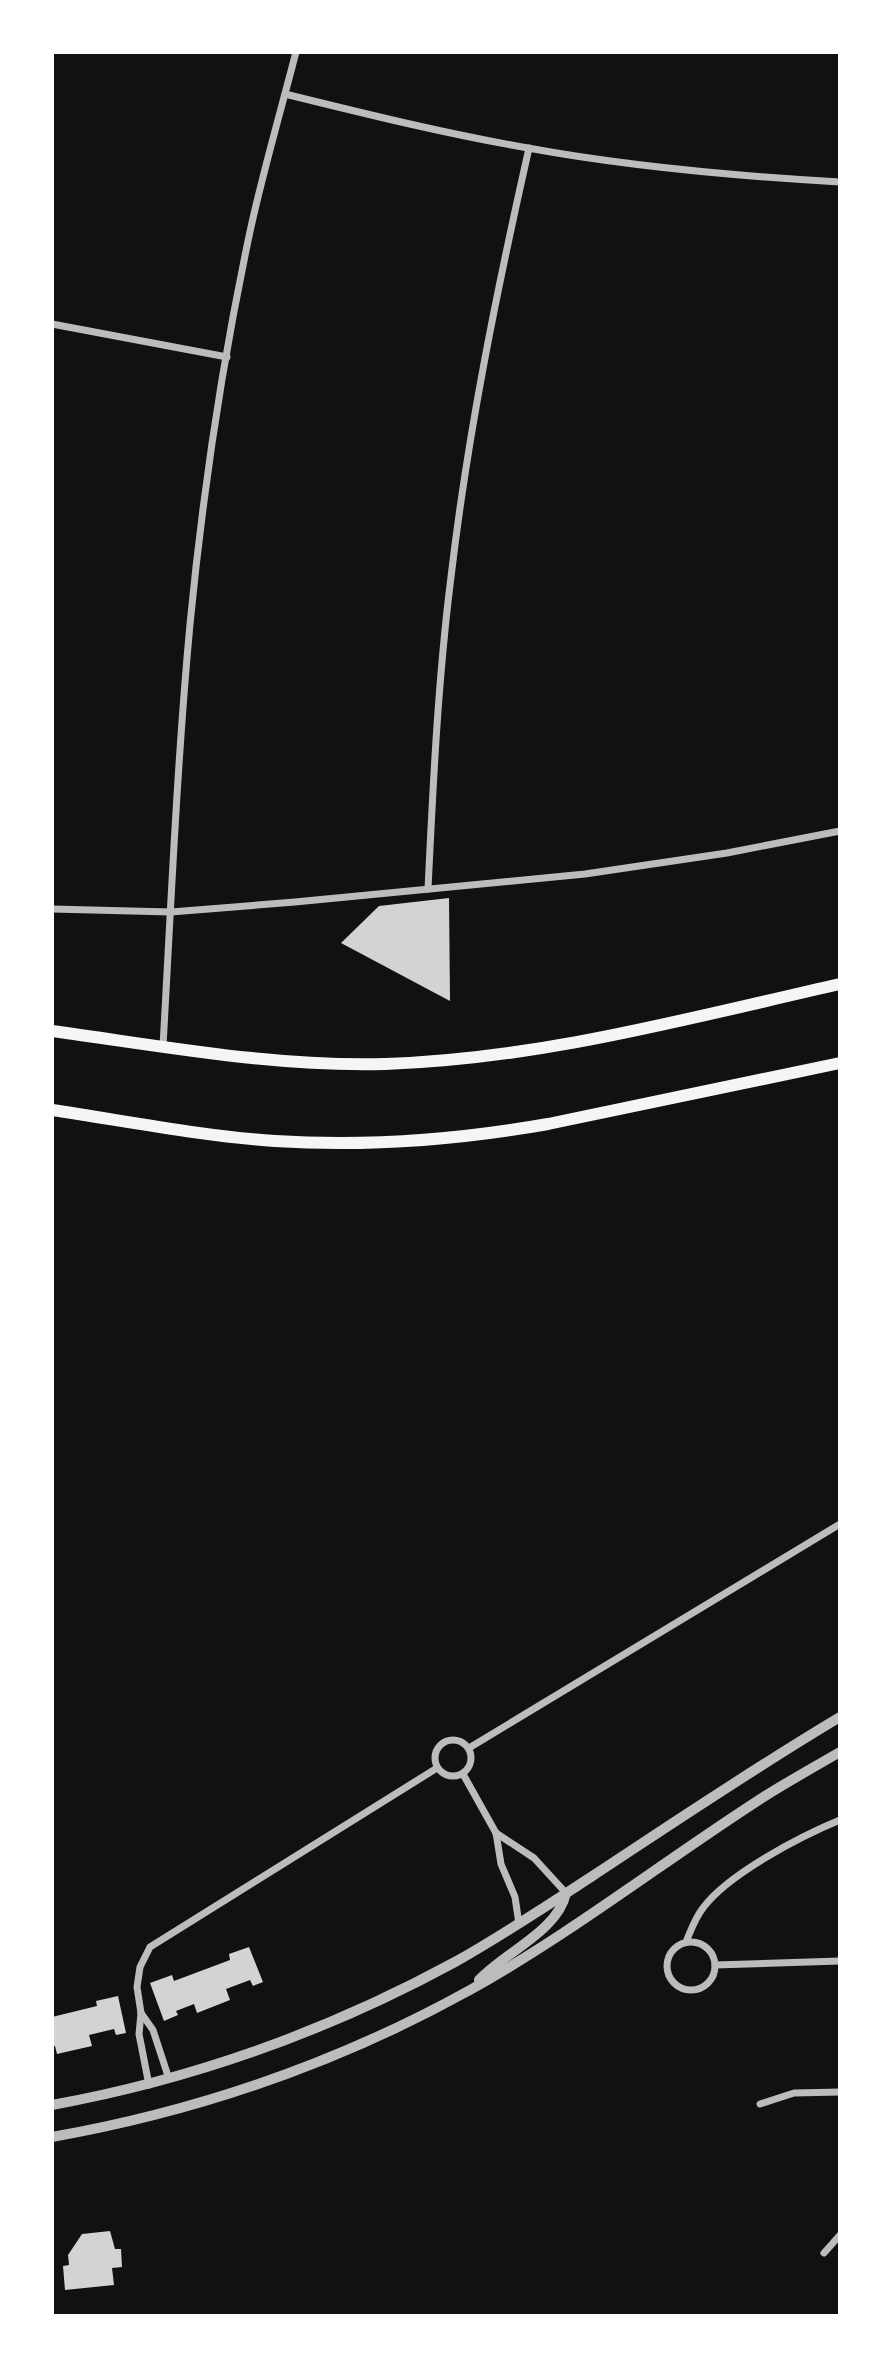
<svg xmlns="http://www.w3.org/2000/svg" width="892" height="2368" viewBox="0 0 892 2368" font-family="'Exo 2',sans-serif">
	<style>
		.building { fill: #d3d3d3 }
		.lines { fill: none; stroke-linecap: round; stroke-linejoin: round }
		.minor { stroke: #bcbcbc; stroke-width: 7 }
		.tertiary { stroke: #bcbcbc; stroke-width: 10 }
		.secondary { stroke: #f5f5f5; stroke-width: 12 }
	</style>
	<rect width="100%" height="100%" fill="#111"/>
	<g class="building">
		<path d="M449,898L450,1001L341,943L379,906Z"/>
		<path d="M249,1947L263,1982L253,1986L250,1980L226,1989L230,2000L197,2013L194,2004L176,2011L178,2015L164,2021L150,1983L172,1975L174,1981L230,1960L229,1954Z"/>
		<path d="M118,1996L126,2033L116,2035L114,2029L89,2035L92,2046L57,2054L55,2046L52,2047V2017L97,2006L96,2001Z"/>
		<path d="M110,2231L115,2249H121L122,2267L112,2268L114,2285L65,2290L63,2266L69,2265L68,2255L82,2234Z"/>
	</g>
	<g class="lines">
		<g class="minor">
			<path d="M285,94C366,114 447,134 528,148C631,167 735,176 840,182"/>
			<path d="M52,324L227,357"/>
			<path d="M428,889C433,785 438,680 451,577C468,432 497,290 529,148"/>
			<path d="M52,909L171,912L295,902L585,874L727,853L840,831"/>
			<path d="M163,1046C171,905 177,764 190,624C203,491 223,357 251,227C264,168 281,110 296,52"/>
			<circle cx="453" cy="1758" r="18"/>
			<path d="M469,1748L840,1524"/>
			<path d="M463,1774L496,1833L501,1864L515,1897L519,1924"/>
			<path d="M496,1833L534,1858L566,1893"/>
			<circle cx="691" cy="1966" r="24"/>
			<path d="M686,1942C691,1930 695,1918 703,1908C728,1874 801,1836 840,1820"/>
			<path d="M715,1965L840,1961"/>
			<path d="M141,2013L153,2030L169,2079"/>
			<path d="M149,2085L139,2034L141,2013L137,1987L140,1967L150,1947L437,1768"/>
			<path d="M760,2104L794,2093L840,2092"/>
			<path d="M824,2253L840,2235"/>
		</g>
		<g class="tertiary">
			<path d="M479,1980C505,1952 558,1931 566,1893"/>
			<path d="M52,2105C195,2079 328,2031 455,1962C503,1935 548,1905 594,1875C676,1821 756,1767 840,1717"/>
			<path d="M52,2137C199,2111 340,2062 470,1990C572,1933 664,1861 762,1798C787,1782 814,1767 840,1752"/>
		</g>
		<g class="secondary">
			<path d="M52,1031C163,1046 273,1067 385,1064C540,1059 689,1018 840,984"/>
			<path d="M52,1110C126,1121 201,1136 275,1141C367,1147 457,1140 548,1124L840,1063"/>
		</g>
	</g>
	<rect width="892" height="2368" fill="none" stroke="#ffffff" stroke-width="108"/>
</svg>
